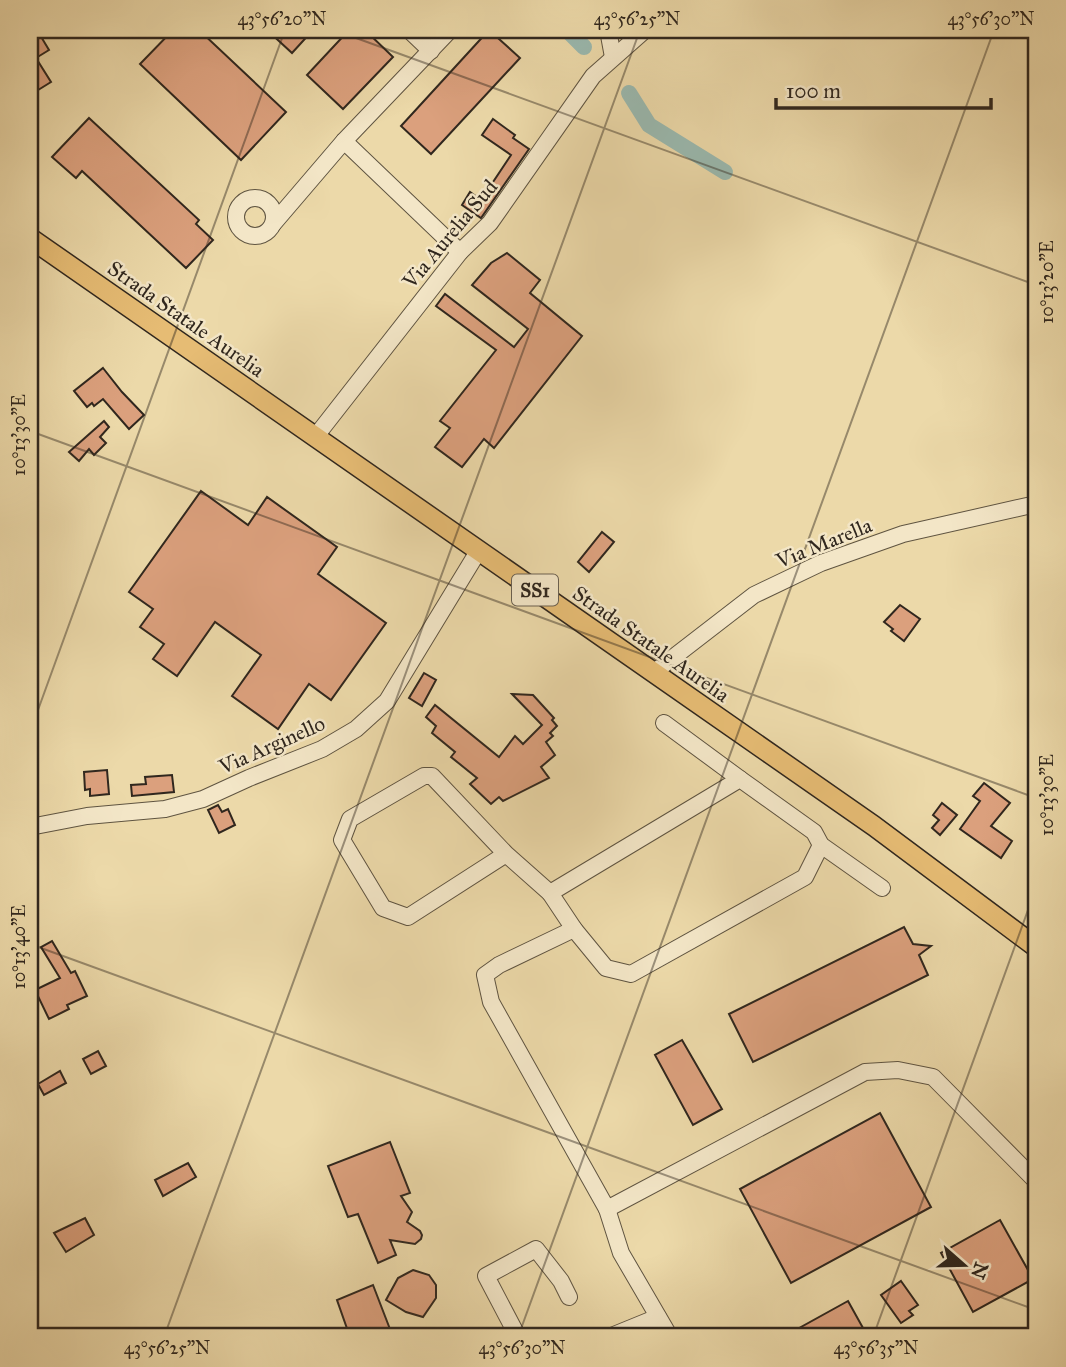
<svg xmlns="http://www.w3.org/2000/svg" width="1066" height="1367" viewBox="0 0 1066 1367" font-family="'IM FELL Great Primer',serif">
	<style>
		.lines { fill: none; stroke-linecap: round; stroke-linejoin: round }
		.canal { stroke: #9ab9af; stroke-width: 16 }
		.building { fill: #dba07d; stroke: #30271e; stroke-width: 2 }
		.minor-casing { stroke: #5f5441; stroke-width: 18 }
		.major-casing { stroke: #30271e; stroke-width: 22 }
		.minor { stroke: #f3e6c7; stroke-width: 16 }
		.major { stroke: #e6bc74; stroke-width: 19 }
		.ticks { fill: none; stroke: #30271e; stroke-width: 2; stroke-opacity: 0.45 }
		.labels { text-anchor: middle; stroke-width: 5; stroke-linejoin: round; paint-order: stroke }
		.shield { fill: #f3e6c7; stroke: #6a6051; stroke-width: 2 }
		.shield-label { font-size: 19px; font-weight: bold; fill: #30271e }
		.street-label { font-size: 21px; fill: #30271e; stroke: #f3e6c7 }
		.neatline { fill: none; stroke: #30271e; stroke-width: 2.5 }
		.ticks-label { font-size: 18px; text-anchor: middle; fill: #30271e }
	</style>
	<rect width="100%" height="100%" fill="#ecd9a9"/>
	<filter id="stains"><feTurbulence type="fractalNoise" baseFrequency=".00286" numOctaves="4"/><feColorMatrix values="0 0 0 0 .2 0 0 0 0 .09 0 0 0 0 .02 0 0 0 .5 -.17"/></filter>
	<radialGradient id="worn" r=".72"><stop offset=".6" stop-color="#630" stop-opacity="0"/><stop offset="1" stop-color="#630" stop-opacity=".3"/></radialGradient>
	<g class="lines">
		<g class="canal">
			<path d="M567,30L584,47"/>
			<path d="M629,93L649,125L725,172"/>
		</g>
	</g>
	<g class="building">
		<path d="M173,30H199L286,112L241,160L140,64Z"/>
		<path d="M267,30H313L292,53Z"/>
		<path d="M349,30H365L393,57L343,109L307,75Z"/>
		<path d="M489,30L520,58L431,154L401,126Z"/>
		<path d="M40,35L49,50L36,58L51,82L30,95V42Z"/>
		<path d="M89,118L199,220L196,224L213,240L186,268L82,171L76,178L52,157Z"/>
		<path d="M493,119L515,135L513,138L529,149L481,218L462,205L470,192L481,200L511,155L482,135Z"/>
		<path d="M507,253L540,280L530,293L582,336L494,448L484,439L462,467L435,447L450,428L440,421L496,350L436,306L445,294L514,347L528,329L472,285L491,263Z"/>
		<path d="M103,368L122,392L144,415L129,429L103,399L94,406L92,403L87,407L74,391Z"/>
		<path d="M104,421L109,427L100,437L106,443L94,455L89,449L79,461L69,452Z"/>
		<path d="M201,491L248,525L267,497L337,547L318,574L386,623L331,700L309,684L278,729L232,696L261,655L215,622L177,676L153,659L164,644L140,627L153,609L129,592Z"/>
		<path d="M602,532L614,542L589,572L578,562Z"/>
		<path d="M900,605L920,619L904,641L891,631L893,629L884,622Z"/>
		<path d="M424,673L436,680L422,706L409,698Z"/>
		<path d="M512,694L533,695L554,718L552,720L557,726L550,733L553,736L546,742L555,755L541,767L549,778L503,801L499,797L491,804L470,784L477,778L451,757L455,752L432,733L436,726L426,717L435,705L499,757L515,736L523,744L542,725Z"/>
		<path d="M107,770L109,794L90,796V789L85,790L84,772Z"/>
		<path d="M172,775L174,792L132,796L131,785L146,784L145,777Z"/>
		<path d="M984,783L1010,803L991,826L1012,841L1001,858L960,829L980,801L973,796Z"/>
		<path d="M942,803L957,815L940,835L932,828L939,820L933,815Z"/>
		<path d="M218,805L222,812L228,809L235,825L219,833L208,810Z"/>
		<path d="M904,927L913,944L931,946L919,955L928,975L753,1062L729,1014Z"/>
		<path d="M52,941L71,973L75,971L87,996L67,1005L69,1009L49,1019L35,990L60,978L41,947Z"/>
		<path d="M682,1040L722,1109L693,1125L655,1055Z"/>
		<path d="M98,1051L106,1066L91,1074L83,1059Z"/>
		<path d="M60,1071L66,1083L44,1095L38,1084Z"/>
		<path d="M880,1113L931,1207L791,1283L740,1189Z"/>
		<path d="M390,1142L410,1193L401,1196L412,1212L407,1222L420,1231L422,1235L421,1239L415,1244L390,1240L396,1255L378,1263L358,1214L348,1217L328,1166Z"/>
		<path d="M188,1163L196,1177L163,1196L155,1180Z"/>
		<path d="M85,1218L94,1235L66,1252L54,1233Z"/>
		<path d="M1000,1220L1033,1279L973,1312L941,1253Z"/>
		<path d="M413,1270L429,1275L436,1285V1298L423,1317L406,1312L386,1300L398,1278Z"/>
		<path d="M901,1281L918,1305L909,1311L913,1315L901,1323L881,1295Z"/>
		<path d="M373,1285L393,1337H350L337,1300Z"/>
		<path d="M848,1301L868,1337H783Z"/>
	</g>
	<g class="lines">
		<g class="minor-casing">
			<g id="minor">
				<path d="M409,30L431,51"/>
				<path d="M608,30L613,57"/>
				<path d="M344,141L460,252"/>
				<circle cx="255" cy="217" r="19"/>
				<path d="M273,224L344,141L450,30"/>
				<path d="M316,436L460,252L490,223L593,76L645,30"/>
				<path d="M653,673L754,595L821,563L903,534L1036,504"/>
				<path d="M664,723L740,779"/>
				<path d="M30,827L87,816L165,809L203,799L249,778L322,749L356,729L387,701L479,550"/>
				<path d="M506,854L408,917L383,908L342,840L350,819L424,776H432L506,854L550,893L740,779L814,832L821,845L882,888"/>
				<path d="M550,893L574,929L606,968L631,974L805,877L821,845"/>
				<path d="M574,929L499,965L485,975L491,1002L607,1209L865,1072L898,1070L933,1077L1036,1181"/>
				<path d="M607,1209L621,1253L670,1337"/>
				<path d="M518,1337L486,1276L536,1249L561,1281L569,1297"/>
				<path d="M609,1337L658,1317"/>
			</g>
		</g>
		<g class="major-casing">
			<path id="major" d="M30,238L874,826L1036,947"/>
		</g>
		<use href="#minor" class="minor"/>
		<use href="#major" class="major"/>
	</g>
	<path class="ticks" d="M334,30L1036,285M30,431L1036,798M30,732L285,30M30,944L1036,1310M164,1337L640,30M518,1337L994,30M873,1337L1036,888"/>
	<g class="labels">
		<rect class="shield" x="512" y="574.5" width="46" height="31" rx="5"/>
		<g class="shield-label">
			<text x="535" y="597">SS1</text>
		</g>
		<g class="street-label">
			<text transform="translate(450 234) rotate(-50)" y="7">Via Aurelia Sud</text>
			<text transform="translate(186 319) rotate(35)" y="7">Strada Statale Aurelia</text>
			<text transform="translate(824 543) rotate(-22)" y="7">Via Marella</text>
			<text transform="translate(651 644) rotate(35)" y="7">Strada Statale Aurelia</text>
			<text transform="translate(272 745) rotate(-24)" y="7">Via Arginello</text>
		</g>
	</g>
	<rect width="1066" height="1367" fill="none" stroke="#ecd9a9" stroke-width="77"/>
	<g transform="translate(964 1265) rotate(110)" stroke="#f3e6c7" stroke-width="5" paint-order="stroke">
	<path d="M0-5L12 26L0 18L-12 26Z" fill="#30271e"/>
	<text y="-10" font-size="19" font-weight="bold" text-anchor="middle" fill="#30271e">N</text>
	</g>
	<path d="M776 98v10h215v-10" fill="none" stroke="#30271e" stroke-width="3.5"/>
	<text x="786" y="98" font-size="21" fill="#30271e" stroke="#f3e6c7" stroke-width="5" paint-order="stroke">100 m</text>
	<rect x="38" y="38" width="990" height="1290" class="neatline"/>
	<g class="ticks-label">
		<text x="282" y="25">43°56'20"N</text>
		<text x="637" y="25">43°56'25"N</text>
		<text x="991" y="25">43°56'30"N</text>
		<text transform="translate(1047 282) rotate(-90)" y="6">10°13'20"E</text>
		<text transform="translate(19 435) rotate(-90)" y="6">10°13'30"E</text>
		<text transform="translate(1047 795) rotate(-90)" y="6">10°13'30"E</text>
		<text transform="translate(19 947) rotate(-90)" y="6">10°13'40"E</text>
		<text x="167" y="1354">43°56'25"N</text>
		<text x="522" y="1354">43°56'30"N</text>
		<text x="876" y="1354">43°56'35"N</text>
	</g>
	<rect width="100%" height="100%" filter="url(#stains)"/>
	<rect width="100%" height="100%" fill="url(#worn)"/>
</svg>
